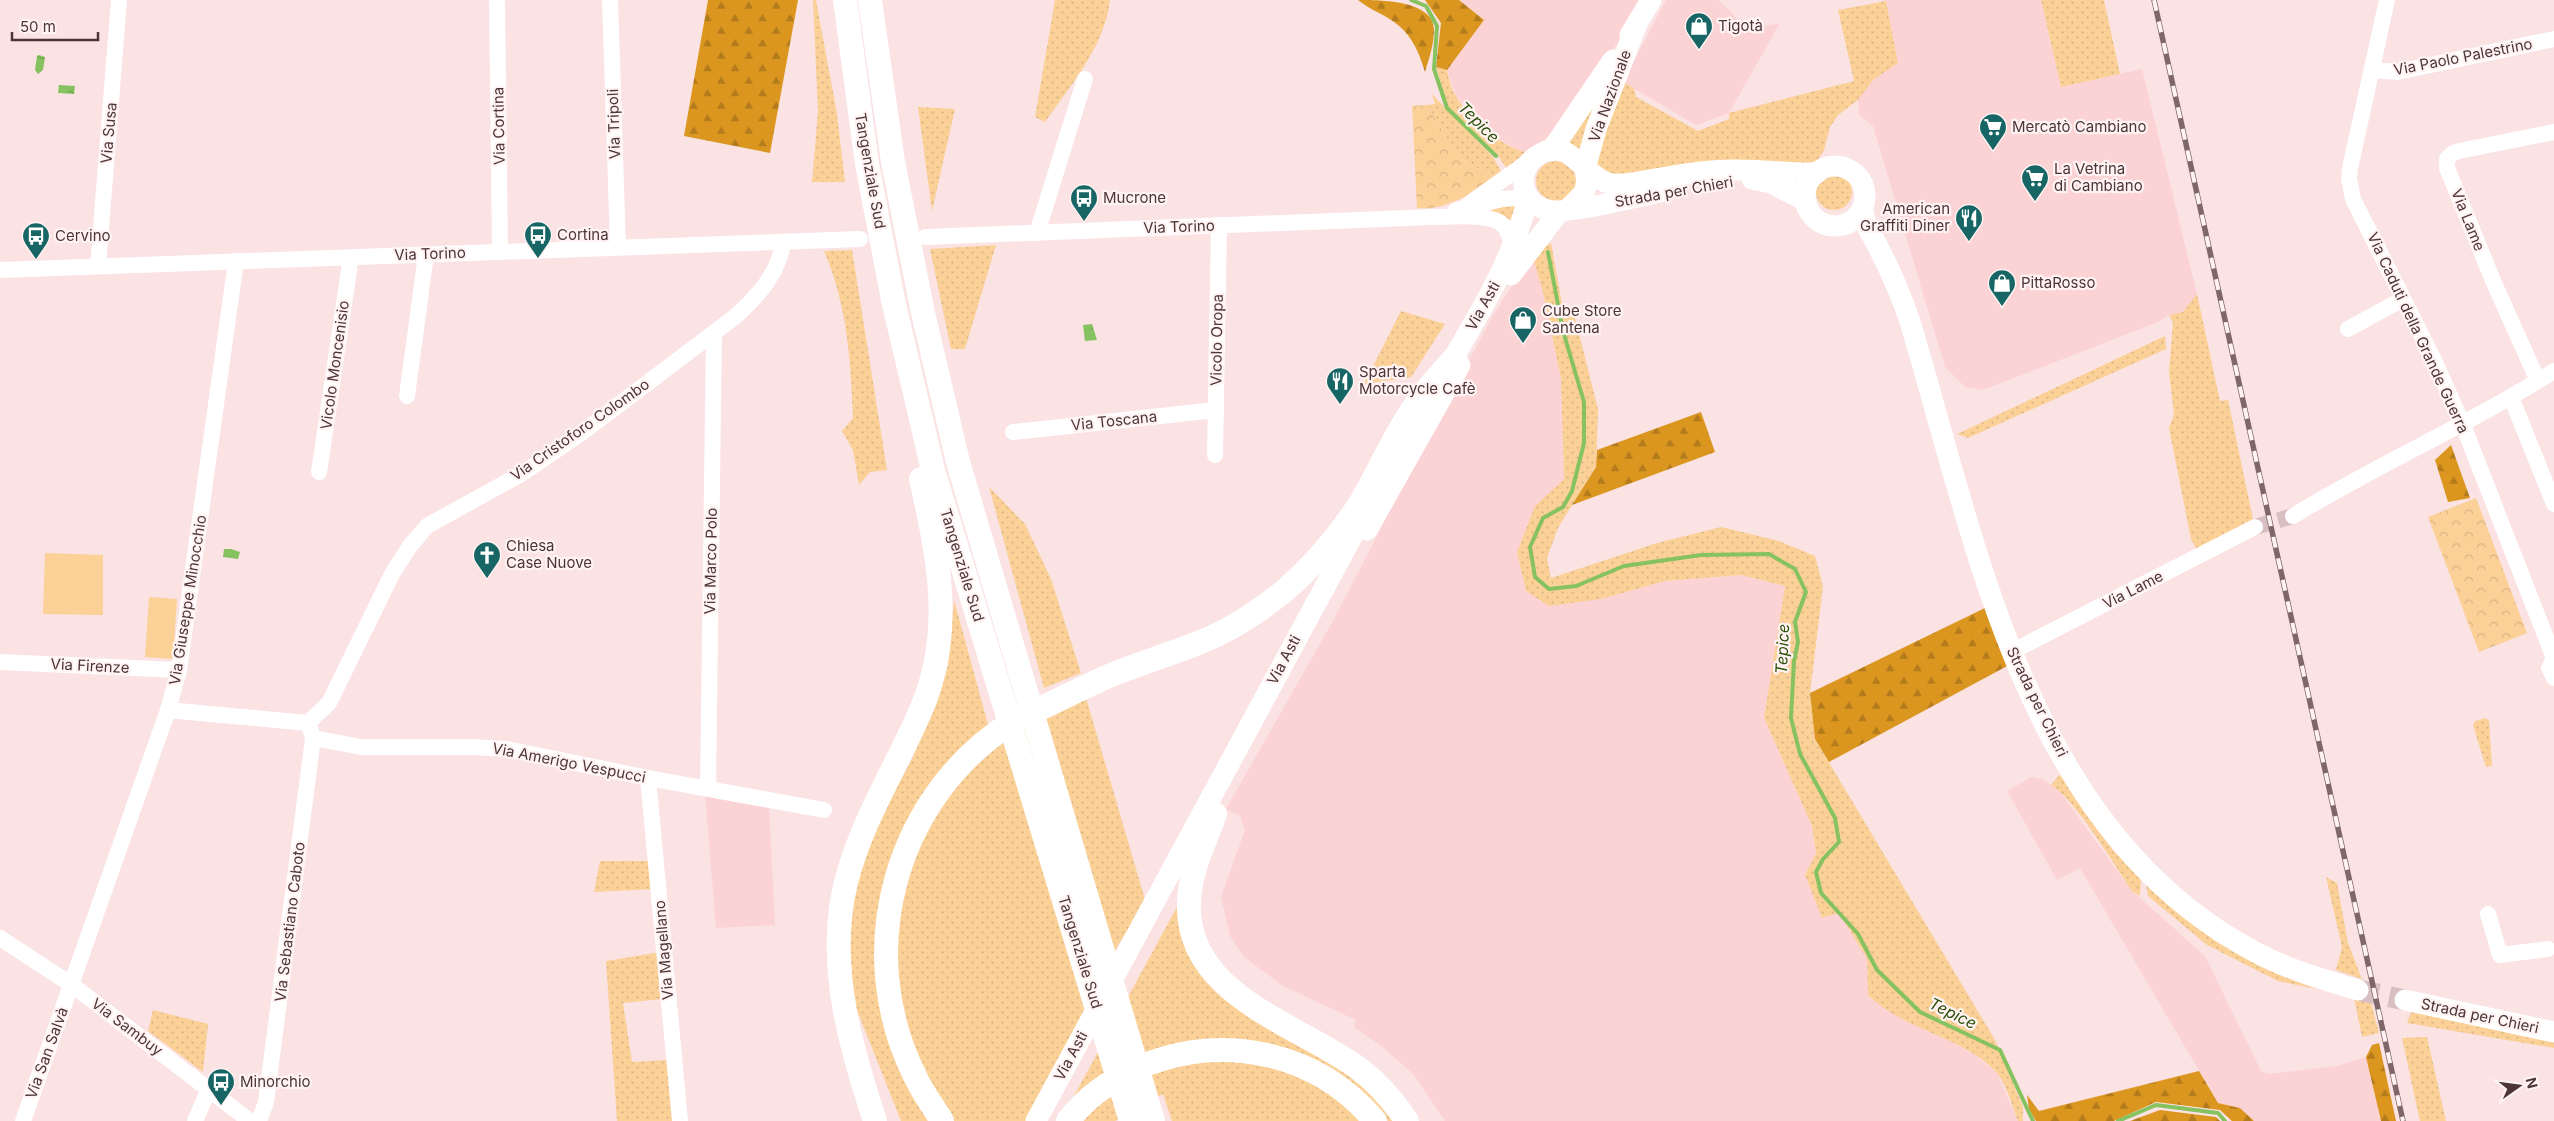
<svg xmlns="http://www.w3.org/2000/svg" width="2554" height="1121" viewBox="0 0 2554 1121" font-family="Inter,sans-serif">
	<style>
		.built { fill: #fcd3d5 }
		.grass { fill: url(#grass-dots) }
		.forest { fill: url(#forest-firs) }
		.park { fill: url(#park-crowns) }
		.pitch { fill: #fbd198 }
		.water { fill: url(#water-ripples) }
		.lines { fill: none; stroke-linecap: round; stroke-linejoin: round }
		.stream { stroke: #86c25f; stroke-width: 4 }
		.minor-tunnel { stroke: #d8bfc1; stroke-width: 16; stroke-dasharray: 16 8; stroke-linecap: butt }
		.major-tunnel { stroke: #d8bfc1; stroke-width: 21; stroke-dasharray: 21 11; stroke-linecap: butt }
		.minor { stroke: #fff; stroke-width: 16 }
		.major { stroke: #fff; stroke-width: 21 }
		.highway { stroke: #fff; stroke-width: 24 }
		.rail-casing { stroke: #7f6668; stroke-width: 5.5 }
		.rail { stroke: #fff3f3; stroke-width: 4; stroke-dasharray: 11; stroke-linecap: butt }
		.labels { text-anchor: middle; stroke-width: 4.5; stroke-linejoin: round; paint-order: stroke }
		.poi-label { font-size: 15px; fill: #4d3537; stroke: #fff3f3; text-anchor: start }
		.street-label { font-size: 15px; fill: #4d3537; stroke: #fff3f3 }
		.water-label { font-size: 16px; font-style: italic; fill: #2a5009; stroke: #fff3f3 }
	</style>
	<defs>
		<pattern id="grass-dots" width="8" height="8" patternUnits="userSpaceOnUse" patternTransform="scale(1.25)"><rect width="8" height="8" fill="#fbd198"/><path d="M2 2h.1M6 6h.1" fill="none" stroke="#d9b484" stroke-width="1.8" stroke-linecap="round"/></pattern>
		<pattern id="forest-firs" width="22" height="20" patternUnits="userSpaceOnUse" patternTransform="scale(1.25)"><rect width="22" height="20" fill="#db961f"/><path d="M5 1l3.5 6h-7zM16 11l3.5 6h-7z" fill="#b47b1c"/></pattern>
		<pattern id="park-crowns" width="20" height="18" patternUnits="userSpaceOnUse" patternTransform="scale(1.25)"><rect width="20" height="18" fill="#fbd198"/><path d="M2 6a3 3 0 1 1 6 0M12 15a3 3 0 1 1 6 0" fill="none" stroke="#d9b484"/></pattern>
		<pattern id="water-ripples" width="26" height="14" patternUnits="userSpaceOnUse" patternTransform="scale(1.25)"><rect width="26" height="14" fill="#86c25f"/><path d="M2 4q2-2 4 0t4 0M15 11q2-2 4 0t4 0" fill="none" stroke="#709e4f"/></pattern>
	</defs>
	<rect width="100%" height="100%" fill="#fbe2e3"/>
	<g class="built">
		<path d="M1459,0H1646L1561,128L1525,152L1516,150L1494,135L1479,123L1456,96L1447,70L1484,20Z"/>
		<path d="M1666,0H1718L1733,14L1744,31L1780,23L1729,113L1696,125L1623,82Z"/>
		<path d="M1882,0H2041L2061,87L2142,69L2197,294L2191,304L2183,312L2169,315L2158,322L1983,390L1965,387L1945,367L1873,126L1859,115L1858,100L1873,80L1898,63L1886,1Z"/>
		<path d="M1532,255L1543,292L1561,379L1564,479L1535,506L1517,552L1526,590L1601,599L1665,581L1741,575L1785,586L1764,718L1812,826L1816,853L1805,875L1822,918L1839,913L1867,959L1868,995L1975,1055L1997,1073L2018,1121H1445L1413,1074L1384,1048L1354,1027L1356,1020L1283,986L1244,957L1230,936L1221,897L1245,830L1240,816L1226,809L1333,621L1377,536L1399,489L1494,314Z"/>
		<path d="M2032,777L2042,779L2058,789L2132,891L2205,956L2261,1071L2268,1074L2337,1066L2366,1057L2381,1121H2254L2240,1108L2218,1103L2080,868L2057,880L2007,791Z"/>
		<path d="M705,794L769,807L775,925L716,928Z"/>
	</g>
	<g class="grass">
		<path d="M813,0H816L837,114L845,182H812L818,111Z"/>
		<path d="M1055,0H1110C1105,46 1070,86 1045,122L1035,117Z"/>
		<path d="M2041,0H2104L2120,74L2061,87Z"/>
		<path d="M1886,1L1898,63L1873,80L1858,100L1838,115L1830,127L1824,150L1816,163L1608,177L1598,169L1595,159L1625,83L1634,88L1636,97L1698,131L1729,119V113L1854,81L1838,10Z"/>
		<path d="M1436,67L1447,70C1449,78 1451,89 1456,96C1467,116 1503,148 1525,152L1507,169L1497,154L1448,107Z"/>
		<path d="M1432,94L1493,157L1502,173L1493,180C1481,164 1474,171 1465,162C1449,145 1440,124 1426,105L1435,104Z"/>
		<path d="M1597,94L1583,151L1567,143Z"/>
		<path d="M918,107L955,109L932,211Z"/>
		<circle cx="1556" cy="181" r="20"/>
		<circle cx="1834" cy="192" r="18"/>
		<path d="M1519,202L1512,230L1488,211L1495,207Z"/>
		<path d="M1551,243L1563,309L1572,306L1598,409L1596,466L1558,528L1547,558L1551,578L1657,543L1721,527L1779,541L1815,556L1823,586L1810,693L1815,739L1995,1040L2023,1107V1121H2018C2013,1108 2005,1081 1996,1072C1964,1037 1903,1030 1868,995L1867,959L1839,913L1822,918L1805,875L1816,853L1812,826L1764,718L1785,586L1741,575L1665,581L1601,599L1549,606L1526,591L1517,552L1535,506L1564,479L1561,379L1543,292L1532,255Z"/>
		<path d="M996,245L965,349H951L930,249Z"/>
		<path d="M852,250L887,470L870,472L859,485L853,450L842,431L853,418C851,361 847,304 824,251Z"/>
		<path d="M2197,294L2220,401L2228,400L2253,519L2197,550L2191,539L2169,428L2174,415L2169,371L2173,323L2169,315L2183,312Z"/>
		<path d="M1401,311L1445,324L1411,377L1364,384Z"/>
		<path d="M2165,336L2166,349L1968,438L1957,434Z"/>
		<path d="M989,487L1025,524L1051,579L1081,673L1044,688Z"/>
		<path d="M954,600L989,728L942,774L881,929L934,1121H901L855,1005L849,957L852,909L863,861L881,816L911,761L936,705L948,665Z"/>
		<path d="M1086,698L1146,903L1118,945L1027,1121H950L917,1064L892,957L905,874L944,797L996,743Z"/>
		<path d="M2486,718L2489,721L2492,766L2486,767L2473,725L2475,721Z"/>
		<path d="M2062,772L2113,850L2141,878L2140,896L2132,891C2116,867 2073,797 2051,785Z"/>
		<path d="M600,861H653L655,889L594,892Z"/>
		<path d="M2326,877L2337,883L2348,943L2362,979L2336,970L2342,947Z"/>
		<path d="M2146,883C2193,932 2253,965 2316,989L2278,981L2207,945L2148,896Z"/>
		<path d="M1178,905L1183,936L1365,1083L1400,1121H1388L1363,1093L1229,1044L1067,1109Z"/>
		<path d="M661,952L662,999L623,1003L632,1062L667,1060L673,1121H617L606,961Z"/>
		<path d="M2361,995H2369L2379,1033L2362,1037L2354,998Z"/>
		<path d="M153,1010L208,1024L203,1072L148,1031Z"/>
		<path d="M2412,1010L2554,1041V1048L2407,1023Z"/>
		<path d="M2427,1037L2446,1121H2420L2402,1038Z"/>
		<path d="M1219,1058L1284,1066L1330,1088L1367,1121H1172L1163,1094L1115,1121H1083L1102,1100L1158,1068Z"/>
	</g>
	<g class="forest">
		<path d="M708,0H798L770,153L684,136Z"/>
		<path d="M1358,0C1380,0 1434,0 1434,30C1434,44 1429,59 1425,72C1420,55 1413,37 1398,25C1386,15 1370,10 1358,0Z"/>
		<path d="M1425,0H1459L1484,20L1447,70L1436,67L1441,23Z"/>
		<path d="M1701,412L1715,452L1572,505L1596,467L1597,450Z"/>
		<path d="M2451,445L2470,498L2448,502L2435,460Z"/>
		<path d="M1987,607L2009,665L1829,762L1815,739L1810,693Z"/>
		<path d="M2379,1043L2396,1121H2381L2366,1057L2372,1045Z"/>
		<path d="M2199,1071L2218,1103L2240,1108L2254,1121H2232L2220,1110L2156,1102L2114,1121H2036L2029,1109L2027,1095L2039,1111Z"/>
		<path d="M2160,1110L2216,1117L2220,1121H2130Z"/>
	</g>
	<g class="park">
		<path d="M1426,105C1440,124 1449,145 1465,162C1474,171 1481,163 1493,180C1471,194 1444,211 1417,208L1412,106Z"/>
		<path d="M2476,498L2527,633L2479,652L2428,517Z"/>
	</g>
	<g class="pitch">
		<path d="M45,553L103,555V615L43,614Z"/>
		<path d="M149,597L177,599L173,659L145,657Z"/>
	</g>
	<g class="water">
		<path d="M39,55L45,57L43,70L38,74L35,70L37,56Z"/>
		<path d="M59,85L75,86L74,94L58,93Z"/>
		<path d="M1092,324L1097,340L1085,341L1083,325Z"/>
		<path d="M224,549H231L240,552L238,559L223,557Z"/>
	</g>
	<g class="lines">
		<g class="stream">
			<path d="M1411,0L1426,6L1437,26L1434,69L1447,108L1496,156"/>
			<path d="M1548,252L1563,331L1584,402V443L1572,491L1563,507L1543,518L1530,547L1535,577L1549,589L1576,586L1624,566L1701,555L1769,554L1795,569L1806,592L1795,622L1798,642L1794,661L1791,718L1800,754L1835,818L1839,842L1823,859L1816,872L1821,893L1858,934L1877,970L1920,1012L2000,1050L2033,1121"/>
			<path d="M2118,1121L2156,1105L2218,1113L2225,1121"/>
		</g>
		<path class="minor-tunnel" d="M2255,527L2293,516"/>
		<path class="major-tunnel" d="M2358,990L2405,1000"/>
		<g class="minor">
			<path d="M497,0L500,252"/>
			<path d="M610,0L618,247"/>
			<path d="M2387,0L2350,168L2349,179L2353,199L2434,360L2463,425L2554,658"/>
			<path d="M2372,70L2397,72L2554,39"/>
			<path d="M1470,203L1529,161"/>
			<path d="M1456,210L1503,199L1528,197"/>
			<path d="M1037,233L1085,79"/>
			<path d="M925,237L1432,217C1450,217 1492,212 1504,226C1509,232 1511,241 1513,248"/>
			<path d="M98,266L119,0"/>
			<path d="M0,270L860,239"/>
			<path d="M2348,329L2403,299"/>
			<path d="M2538,381L2494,283L2447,168V159L2453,153L2459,151L2554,132"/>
			<path d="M407,396L426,255"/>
			<path d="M2511,397L2554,504"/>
			<path d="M1013,432L1216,410"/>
			<path d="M1215,455L1219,225"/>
			<path d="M319,472L351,257"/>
			<path d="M2293,516C2378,464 2470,424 2554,371"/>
			<path d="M2011,652L2255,527"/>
			<path d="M2554,658L2549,668L2554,678"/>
			<path d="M0,662L179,670"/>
			<path d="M168,710L308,723L329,703L392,574L410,546L427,526L523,473L580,434L736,316C758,296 779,273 783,242"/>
			<path d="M313,738L361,747H472L507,749L648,778L824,810"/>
			<path d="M648,778L680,1121"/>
			<path d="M708,789L714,333"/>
			<path d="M2488,914L2500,955L2548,949"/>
			<path d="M0,938L72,985L250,1121"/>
			<path d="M23,1121L168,710L179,670L236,261"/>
			<path d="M195,1121L209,1089"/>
			<path d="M259,1121L266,1102L313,738L310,728"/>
		</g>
		<g class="major">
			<path d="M1637,24L1596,129L1585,169L1587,182L1584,193L1567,210C1544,215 1519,201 1524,174C1526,166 1531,160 1537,156C1569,134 1583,176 1608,183C1621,187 1637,182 1650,180C1680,175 1710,169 1740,170C1766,170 1791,174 1817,173"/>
			<path d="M1630,35L1651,0"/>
			<path d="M1551,151L1613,60"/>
			<circle cx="1835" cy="196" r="30"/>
			<path d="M1752,179L1771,183L1806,201"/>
			<path d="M1863,209C1863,224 1873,236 1879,249C1888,266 1896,284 1903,302C1911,322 1916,343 1922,363C1984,579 2039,839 2257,953C2289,970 2323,979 2358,990"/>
			<path d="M1567,210L1596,206L1660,192"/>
			<path d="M1511,275L1559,212"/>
			<path d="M1444,374C1477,317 1513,262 1528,197"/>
			<path d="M1367,530L1460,365"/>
			<path d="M2405,1000L2554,1032"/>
			<path d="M1036,1121L1367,509"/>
		</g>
		<g class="highway">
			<path d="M845,0L867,164L893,300L933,470L1131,1121"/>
			<path d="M870,0L893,162L923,313L958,462L1153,1121"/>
			<path d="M1215,814C1205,842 1190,871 1189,901C1184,995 1298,1024 1358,1068C1377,1082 1394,1102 1407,1121"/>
			<path d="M875,1121C851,1048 829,973 843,896C856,828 897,768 923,705C954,629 938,555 921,479"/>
			<path d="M942,1121C933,1106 922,1092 915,1076C852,951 895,795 1014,721C1026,714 1040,709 1052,703C1071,694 1090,684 1109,676C1138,664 1168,655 1198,643C1227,632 1258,612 1283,592C1311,568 1339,536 1359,505C1380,471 1395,432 1419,400C1429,386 1441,373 1453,360"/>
			<path d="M1068,1121C1086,1097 1113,1079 1140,1067C1223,1032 1317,1052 1375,1121"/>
		</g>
		<g class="rail-casing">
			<path id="rail" d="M2154,0L2403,1121"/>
		</g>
		<use href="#rail" class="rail"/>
	</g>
	<defs>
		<g id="shop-pin" transform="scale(1.4375)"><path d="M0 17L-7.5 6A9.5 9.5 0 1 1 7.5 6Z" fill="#176665" stroke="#fff3f3"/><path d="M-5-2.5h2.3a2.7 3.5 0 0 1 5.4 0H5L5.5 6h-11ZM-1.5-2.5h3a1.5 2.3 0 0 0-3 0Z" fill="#fff"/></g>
		<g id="supermarket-pin" transform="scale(1.4375)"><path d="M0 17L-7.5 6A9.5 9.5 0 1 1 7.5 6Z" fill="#176665" stroke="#fff3f3"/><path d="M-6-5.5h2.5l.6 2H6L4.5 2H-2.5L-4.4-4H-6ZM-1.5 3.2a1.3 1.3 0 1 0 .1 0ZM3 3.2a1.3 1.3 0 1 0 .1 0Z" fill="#fff"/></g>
		<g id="bus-pin" transform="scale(1.4375)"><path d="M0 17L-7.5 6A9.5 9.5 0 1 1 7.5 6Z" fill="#176665" stroke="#fff3f3"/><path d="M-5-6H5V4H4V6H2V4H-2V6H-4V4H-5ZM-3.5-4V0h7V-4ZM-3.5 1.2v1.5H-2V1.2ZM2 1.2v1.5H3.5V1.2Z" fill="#fff"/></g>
		<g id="restaurant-pin" transform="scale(1.4375)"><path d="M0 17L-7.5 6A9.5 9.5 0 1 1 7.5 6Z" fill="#176665" stroke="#fff3f3"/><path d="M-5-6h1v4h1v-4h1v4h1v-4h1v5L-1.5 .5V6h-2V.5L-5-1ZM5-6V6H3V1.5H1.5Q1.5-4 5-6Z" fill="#fff"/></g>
		<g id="church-pin" transform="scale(1.4375)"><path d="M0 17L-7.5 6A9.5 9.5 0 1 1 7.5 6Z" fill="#176665" stroke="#fff3f3"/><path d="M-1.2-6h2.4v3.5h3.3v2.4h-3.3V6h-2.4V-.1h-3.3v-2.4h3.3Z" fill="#fff"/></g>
	</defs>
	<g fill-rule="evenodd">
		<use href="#shop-pin" x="1699" y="26"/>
		<use href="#supermarket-pin" x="1993" y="127"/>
		<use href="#supermarket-pin" x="2035" y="178"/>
		<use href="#bus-pin" x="1084" y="198"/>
		<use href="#restaurant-pin" x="1969" y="218"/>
		<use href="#bus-pin" x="538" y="235"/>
		<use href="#bus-pin" x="36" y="236"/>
		<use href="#shop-pin" x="2002" y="283"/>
		<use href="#shop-pin" x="1523" y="320"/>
		<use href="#restaurant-pin" x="1340" y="381"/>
		<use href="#church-pin" x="487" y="555"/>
		<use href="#bus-pin" x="221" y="1082"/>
	</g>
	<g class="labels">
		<g class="poi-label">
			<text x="1718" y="31">Tigotà</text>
			<text x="2012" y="132">Mercatò Cambiano</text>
			<text x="2054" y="174">La Vetrina<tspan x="2054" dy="17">di Cambiano</tspan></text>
			<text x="1103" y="203">Mucrone</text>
			<text x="1950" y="214" text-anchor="end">American<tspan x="1950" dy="17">Graffiti Diner</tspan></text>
			<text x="557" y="240">Cortina</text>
			<text x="55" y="241">Cervino</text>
			<text x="2021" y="288">PittaRosso</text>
			<text x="1542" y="316">Cube Store<tspan x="1542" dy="17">Santena</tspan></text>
			<text x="1359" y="377">Sparta<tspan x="1359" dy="17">Motorcycle Cafè</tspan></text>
			<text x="506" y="551">Chiesa<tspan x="506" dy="17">Case Nuove</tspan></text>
			<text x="240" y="1087">Minorchio</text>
		</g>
		<g class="street-label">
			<text transform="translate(2463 57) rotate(-11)" y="5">Via Paolo Palestrino</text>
			<text transform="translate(1610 96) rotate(-70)" y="5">Via Nazionale</text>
			<text transform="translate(614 124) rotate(-92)" y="5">Via Tripoli</text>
			<text transform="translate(499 126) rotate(-91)" y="5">Via Cortina</text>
			<text transform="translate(109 133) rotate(-85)" y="5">Via Susa</text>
			<text transform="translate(870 171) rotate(80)" y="5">Tangenziale Sud</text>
			<text transform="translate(1674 192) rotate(-10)" y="5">Strada per Chieri</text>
			<text transform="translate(2468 220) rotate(68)" y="5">Via Lame</text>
			<text transform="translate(1179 227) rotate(-2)" y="5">Via Torino</text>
			<text transform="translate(430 254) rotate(-2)" y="5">Via Torino</text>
			<text transform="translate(1483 306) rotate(-61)" y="5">Via Asti</text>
			<text transform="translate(2418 333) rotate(65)" y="5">Via Caduti della Grande Guerra</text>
			<text transform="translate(1217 340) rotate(-89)" y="5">Vicolo Oropa</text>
			<text transform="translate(335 365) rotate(-82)" y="5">Vicolo Moncenisio</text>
			<text transform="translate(1114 421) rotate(-6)" y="5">Via Toscana</text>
			<text transform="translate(580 430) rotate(-35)" y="5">Via Cristoforo Colombo</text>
			<text transform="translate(711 561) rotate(-89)" y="5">Via Marco Polo</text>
			<text transform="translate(962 565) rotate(73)" y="5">Tangenziale Sud</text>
			<text transform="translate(2133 590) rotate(-27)" y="5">Via Lame</text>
			<text transform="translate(188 600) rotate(-81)" y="5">Via Giuseppe Minocchio</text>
			<text transform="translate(1284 660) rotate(-62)" y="5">Via Asti</text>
			<text transform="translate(90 666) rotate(3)" y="5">Via Firenze</text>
			<text transform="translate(2037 702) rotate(64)" y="5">Strada per Chieri</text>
			<text transform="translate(569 763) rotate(11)" y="5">Via Amerigo Vespucci</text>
			<text transform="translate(290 922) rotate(-83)" y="5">Via Sebastiano Caboto</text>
			<text transform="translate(664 950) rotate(-95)" y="5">Via Magellano</text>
			<text transform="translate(1080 952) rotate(73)" y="5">Tangenziale Sud</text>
			<text transform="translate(2480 1016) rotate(12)" y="5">Strada per Chieri</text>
			<text transform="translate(127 1027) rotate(37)" y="5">Via Sambuy</text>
			<text transform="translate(47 1053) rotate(-70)" y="5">Via San Salvà</text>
			<text transform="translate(1071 1056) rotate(-62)" y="5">Via Asti</text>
		</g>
		<g class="water-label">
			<text transform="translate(1479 122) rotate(45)" y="6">Tepice</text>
			<text transform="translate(1782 649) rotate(-87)" y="6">Tepice</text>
			<text transform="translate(1953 1013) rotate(26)" y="6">Tepice</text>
		</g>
	</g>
	<g transform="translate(2519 1086) rotate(76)" stroke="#fff3f3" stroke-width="4" paint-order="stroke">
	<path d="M0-4L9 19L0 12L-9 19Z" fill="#4d3537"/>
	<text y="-8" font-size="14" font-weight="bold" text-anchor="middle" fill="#4d3537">N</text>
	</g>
	<path d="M12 32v8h86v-8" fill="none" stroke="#4d3537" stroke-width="2.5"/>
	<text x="20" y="32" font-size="15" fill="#4d3537" stroke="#fff3f3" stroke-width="4" paint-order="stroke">50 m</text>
</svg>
